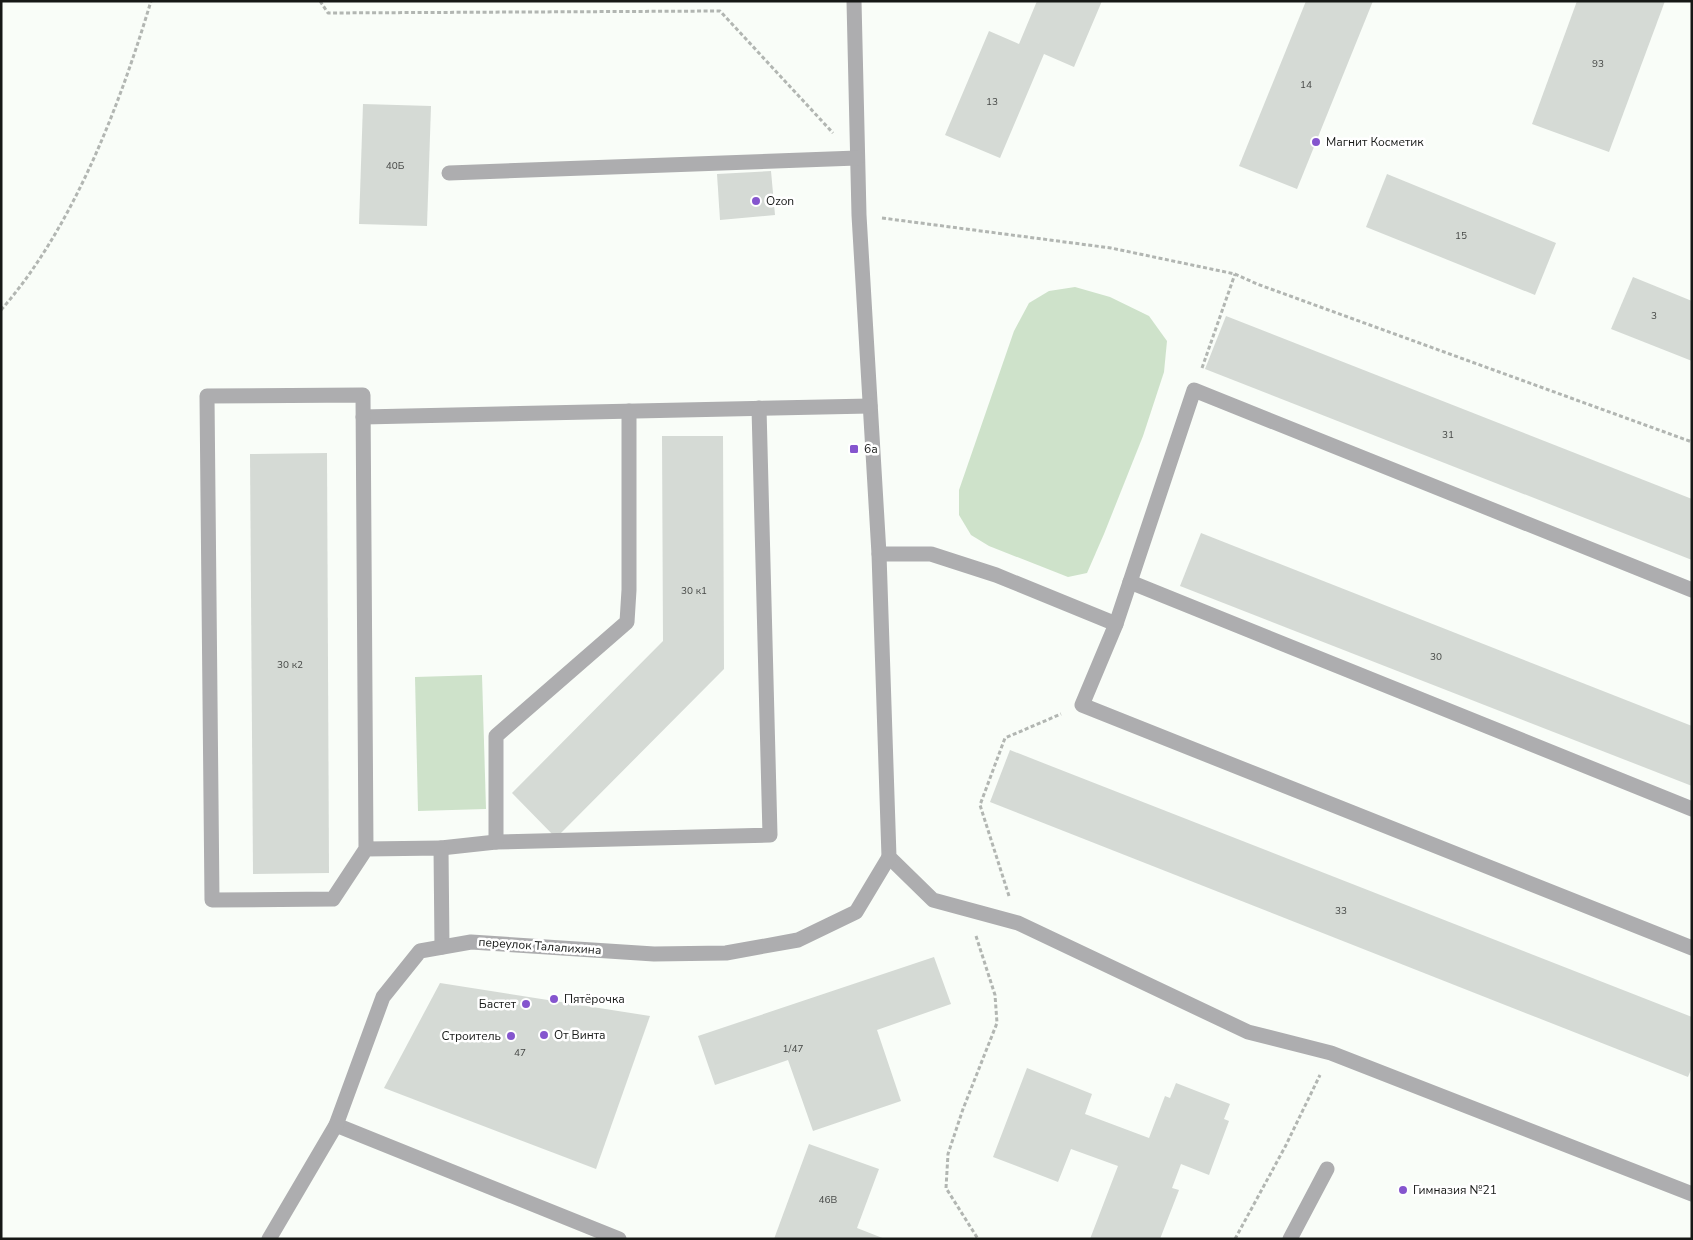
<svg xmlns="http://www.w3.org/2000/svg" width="1693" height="1240" viewBox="0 0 1693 1240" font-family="'Nunito Sans',sans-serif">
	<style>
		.green { fill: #cee2ca }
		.building { fill: #d5dad5 }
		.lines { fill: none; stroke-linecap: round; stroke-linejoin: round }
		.path { stroke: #b2b6b2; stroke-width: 3; stroke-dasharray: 4 2.5; stroke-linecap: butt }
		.minor { stroke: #adadaf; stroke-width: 15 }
		.poi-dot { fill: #8555ce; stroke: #fff; stroke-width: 2 }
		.labels { text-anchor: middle; stroke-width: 5; stroke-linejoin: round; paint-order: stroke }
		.number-label { font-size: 10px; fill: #464846 }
		.poi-label { font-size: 12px; fill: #161816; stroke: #fff; text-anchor: start }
		.street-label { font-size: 12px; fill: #161816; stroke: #fff }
	</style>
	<rect width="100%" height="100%" fill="#f9fdf8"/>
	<g class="green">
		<path d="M1075,287L1110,297L1149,316L1167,341L1164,372L1143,436L1104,534L1087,573L1068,577L989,546L971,535L959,515V490L1014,331L1029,303L1049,291Z"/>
		<path d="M482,675L486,809L418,811L415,677Z"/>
	</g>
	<g class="building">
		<path d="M1037,1H1102L1074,67L1044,54L1000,158L945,135L989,31L1019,44Z"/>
		<path d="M1306,1H1373L1297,189L1239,166Z"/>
		<path d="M1577,1H1665L1609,152L1532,124Z"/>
		<path d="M363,104L431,106L427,226L359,224Z"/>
		<path d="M771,171L775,215L720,220L717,174Z"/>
		<path d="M1387,174L1556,243L1535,295L1366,227Z"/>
		<path d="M1633,277L1692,301V361L1611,329Z"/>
		<path d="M1226,316L1692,499V560L1205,369Z"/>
		<path d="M662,436H723L724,669L556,838L512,793L663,641Z"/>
		<path d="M327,453L329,873L253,874L250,454Z"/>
		<path d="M1201,533L1692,726V786L1180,586Z"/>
		<path d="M1010,750L1692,1017V1067L1688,1077L990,802Z"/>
		<path d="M934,957L951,1004L877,1030L901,1101L813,1131L788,1060L715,1085L698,1036Z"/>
		<path d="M440,983L650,1016L596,1169L384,1088Z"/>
		<path d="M1027,1068L1092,1094L1085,1114L1149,1138L1165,1096L1170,1098L1176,1083L1230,1104L1224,1119L1229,1121L1209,1175L1181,1164L1172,1188L1179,1190L1160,1239H1090L1118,1166L1071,1149L1058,1182L993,1157Z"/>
		<path d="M809,1144L879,1169L857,1228L885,1239H774Z"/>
	</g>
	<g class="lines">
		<g class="path">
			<path d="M320,1L328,13L720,11L833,133"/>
			<path d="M882,218L1111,248L1235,274L1257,284L1692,442"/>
			<path d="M1,310C73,228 120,105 151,1"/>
			<path d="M1202,368L1235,274"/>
			<path d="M1009,896L980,805L1005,738L1061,714"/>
			<path d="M976,936L995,995L997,1023L963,1109L948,1154L946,1188L978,1239"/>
			<path d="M1235,1239L1285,1147L1320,1075"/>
		</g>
		<g class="minor">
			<path d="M854,1L859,215L879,554L889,857L933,900L1018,923L1248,1032L1331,1053L1692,1194"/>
			<path d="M449,173L857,158"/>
			<path d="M363,417L870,406"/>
			<path d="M879,554H931L996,575L1116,624"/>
			<path d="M1130,582L1692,809"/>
			<path d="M1692,590L1194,390L1116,624L1082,705L1692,948"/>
			<path d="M496,842L770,835L759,408"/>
			<path d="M441,848L496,842V736L627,622L629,590V411"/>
			<path d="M366,849L333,899L212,900L207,396L363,395L366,849L441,848L442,947"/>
			<path d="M336,1125L619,1239"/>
			<path d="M269,1239L336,1125L383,997L420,951L471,942L654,954L726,953L798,940L856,912L889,857"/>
			<path d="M1290,1239L1327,1169"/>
		</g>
	</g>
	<g class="poi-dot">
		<circle cx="1316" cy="142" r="5"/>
		<circle cx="756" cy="201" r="5"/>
		<rect x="849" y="444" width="10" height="10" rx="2.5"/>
		<circle cx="554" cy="999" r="5"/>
		<circle cx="526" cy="1004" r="5"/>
		<circle cx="544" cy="1035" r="5"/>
		<circle cx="511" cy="1036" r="5"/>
		<circle cx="1403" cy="1190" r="5"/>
	</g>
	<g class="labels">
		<g class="number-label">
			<text x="1598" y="67">93</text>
			<text x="1306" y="88">14</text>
			<text x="992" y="105">13</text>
			<text x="395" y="169">40Б</text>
			<text x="1461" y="239">15</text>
			<text x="1654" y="319">3</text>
			<text x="1448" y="438">31</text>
			<text x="694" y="594">30 к1</text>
			<text x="1436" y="660">30</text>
			<text x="290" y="668">30 к2</text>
			<text x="1341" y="914">33</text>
			<text x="793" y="1052">1/47</text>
			<text x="520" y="1056">47</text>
			<text x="828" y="1203">46В</text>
		</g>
		<g class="poi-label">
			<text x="1326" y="146">Магнит Косметик</text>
			<text x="766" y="205">Ozon</text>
			<text x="864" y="453">6а</text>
			<text x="564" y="1003">Пятёрочка</text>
			<text x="516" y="1008" text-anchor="end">Бастет</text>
			<text x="554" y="1039">От Винта</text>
			<text x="501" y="1040" text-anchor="end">Строитель</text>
			<text x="1413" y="1194">Гимназия №21</text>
		</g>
		<g class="street-label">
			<text transform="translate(540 946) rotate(4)" y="4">переулок Талалихина</text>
		</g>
	</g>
	<rect width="1693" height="1240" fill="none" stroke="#161816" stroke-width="5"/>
</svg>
